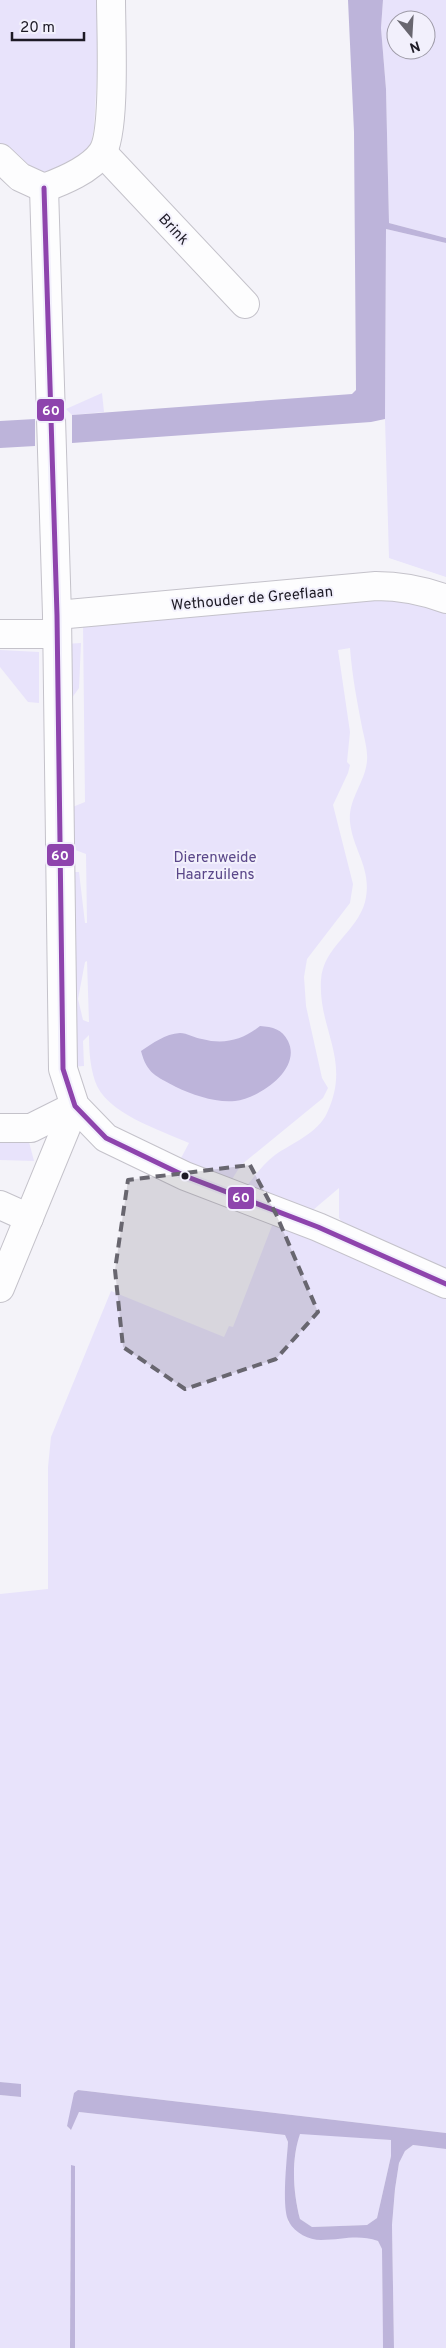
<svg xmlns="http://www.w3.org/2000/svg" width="446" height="2348" viewBox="0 0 446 2348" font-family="Overpass,sans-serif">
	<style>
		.green { fill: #e8e3fb; fill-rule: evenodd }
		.water { fill: #bdb4da; fill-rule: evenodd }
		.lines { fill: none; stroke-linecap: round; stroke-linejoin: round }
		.minor-casing { stroke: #c4c2ca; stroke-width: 30 }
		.minor { stroke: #fdfdfe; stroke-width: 28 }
		.bus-1-casing { stroke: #f2f0fc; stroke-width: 9 }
		.bus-1 { stroke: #8e44ad; stroke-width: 5 }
		.marked { fill: #68666f; fill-opacity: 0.2; stroke: #68666f; stroke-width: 4; stroke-dasharray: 10 6; stroke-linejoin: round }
		.bus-dot { fill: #1d1a25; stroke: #f2f0fc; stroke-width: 2 }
		.labels { text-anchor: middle; stroke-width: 4; stroke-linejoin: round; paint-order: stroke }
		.street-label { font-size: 15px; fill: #1d1a25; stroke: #f2f0fc }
		.park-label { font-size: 15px; fill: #5a4789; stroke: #f2f0fc }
		.line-badge { stroke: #f2f0fc; stroke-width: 2 }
		.badge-label { font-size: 14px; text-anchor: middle; font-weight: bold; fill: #fff }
	</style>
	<rect width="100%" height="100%" fill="#f4f3f9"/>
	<g class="green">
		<path d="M0,0H101L94,128L89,154L49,181L0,151Z"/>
		<path d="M383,0H446V238L389,223L386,89L381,28ZM396,20H426V50H396Z"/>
		<path d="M386,229L446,243V577L389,558L385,419Z"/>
		<path d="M102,393L104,412L72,415L66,409Z"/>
		<path d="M396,594L446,609V1269L346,1227L339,1218V1188L313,1210L244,1189C254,1177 263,1164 275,1155C292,1143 318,1133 327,1113C352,1060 318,1030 321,980C323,947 357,932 365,902C373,869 353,851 350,822C348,799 365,783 367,761C368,750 364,737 362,727C357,701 352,675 350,648L338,650L350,732L347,762L350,765L348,773L333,805L353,884L350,903L307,959L304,977L306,1006L322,1078L328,1088L323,1098L241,1165L229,1184L180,1160L189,1143C160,1130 105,1113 95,1081C90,1066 89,1050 89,1035L83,1041L84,1066L69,1067L70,872H79L85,923H87L86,854L70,848V808L85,802L83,624ZM87,961L89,1022H88L83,1020L78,999L85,962Z"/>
		<path d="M81,643L79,688L64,709L65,644Z"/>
		<path d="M0,650L39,652V703L28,702L0,667Z"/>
		<path d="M0,1142H29L34,1161L0,1160Z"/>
		<path d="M273,1223L446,1297V2133L78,2090L67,2126L70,2130L79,2112L285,2135L288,2142L285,2199L288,2222L319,2240L363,2236L378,2241L382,2249L383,2348H75V2166H71L70,2348H0V2095L21,2097V2085L0,2082V1594L48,1589V1467L51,1437L111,1291L224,1337L229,1326L233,1327Z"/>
		<path d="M300,2133L391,2140V2156L377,2218L367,2225L312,2227L300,2219C293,2192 291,2160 300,2133Z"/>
		<path d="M413,2145L446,2149V2348H394L392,2225L395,2189L399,2163L405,2151Z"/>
	</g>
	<g class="water">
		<path d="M348,0H383L381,28L386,89L389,223L446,238V243L386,229L385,419L371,422L72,443V415L352,394L356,390L354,132Z"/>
		<path d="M35,419V446L0,448V421Z"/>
		<path d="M260,1026C273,1027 282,1029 288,1041C302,1069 260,1098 235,1101C216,1103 193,1095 176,1087C156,1076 147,1074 141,1051C153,1043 165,1034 180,1033C187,1033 195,1038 202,1039C224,1045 243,1040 260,1026Z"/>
		<path d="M0,2082L21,2084V2097L0,2095Z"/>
		<path d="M78,2090L446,2133V2149L413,2145L405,2151L399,2163L395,2189L392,2225L394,2348H383L382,2249L378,2241C357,2234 343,2240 321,2240C309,2240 295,2233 289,2222C281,2209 287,2159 288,2142L285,2135L79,2112L71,2130L67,2126L74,2093ZM300,2134L391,2140V2156L377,2218L367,2225L312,2227L300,2219C293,2192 291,2160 300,2134Z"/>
		<path d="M71,2165L75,2166V2348H70Z"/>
	</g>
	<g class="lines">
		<g class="minor-casing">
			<g id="minor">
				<path d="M103,153L245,304"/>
				<path d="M0,158L20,177L44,188C63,181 90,170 102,153C116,133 111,29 111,0"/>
				<path d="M44,188L57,615L63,1069L75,1106L106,1138L185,1176L318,1227L446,1284"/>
				<path d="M57,615L376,586C402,586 422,590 446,599"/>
				<path d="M0,634H57"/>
				<path d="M0,1128H31L75,1106"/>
				<path d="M0,1205L29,1218"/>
				<path d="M0,1288L75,1106"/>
			</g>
		</g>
		<use href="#minor" class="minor"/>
		<g class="bus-1-casing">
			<path id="bus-1" d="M44,188L57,615L63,1069L75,1106L106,1138L185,1176L318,1227L446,1284"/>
		</g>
		<use href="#bus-1" class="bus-1"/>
	</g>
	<path class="marked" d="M250,1165L276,1214L318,1312L276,1359L185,1389L123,1347L115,1270L128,1180Z"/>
	<circle class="bus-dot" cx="185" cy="1176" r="4.5"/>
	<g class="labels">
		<g class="street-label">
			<text transform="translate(174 229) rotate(47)" y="5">Brink</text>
			<text transform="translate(252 598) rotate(-5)" y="5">Wethouder de Greeflaan</text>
		</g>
		<g class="park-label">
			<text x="215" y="862">Dierenweide<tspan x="215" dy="17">Haarzuilens</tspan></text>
		</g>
	</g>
	<g class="line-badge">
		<rect x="36" y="398" width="29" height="24" rx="5" fill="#8e44ad"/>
		<rect x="46" y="843" width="29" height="24" rx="5" fill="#8e44ad"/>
		<rect x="227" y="1186" width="28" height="24" rx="5" fill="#8e44ad"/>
	</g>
	<g class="badge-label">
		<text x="51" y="415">60</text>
		<text x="60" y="860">60</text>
		<text x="241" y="1202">60</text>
	</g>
	<g transform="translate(411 35) rotate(162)"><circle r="24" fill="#f2f0fc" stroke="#9d9aa6"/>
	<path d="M0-4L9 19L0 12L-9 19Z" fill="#68666f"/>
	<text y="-8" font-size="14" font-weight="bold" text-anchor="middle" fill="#1d1a25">N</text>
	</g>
	<path d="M12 32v8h72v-8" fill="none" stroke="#1d1a25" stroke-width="2.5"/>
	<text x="20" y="32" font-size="15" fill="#1d1a25" stroke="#f2f0fc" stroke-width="4" paint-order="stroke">20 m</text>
</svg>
